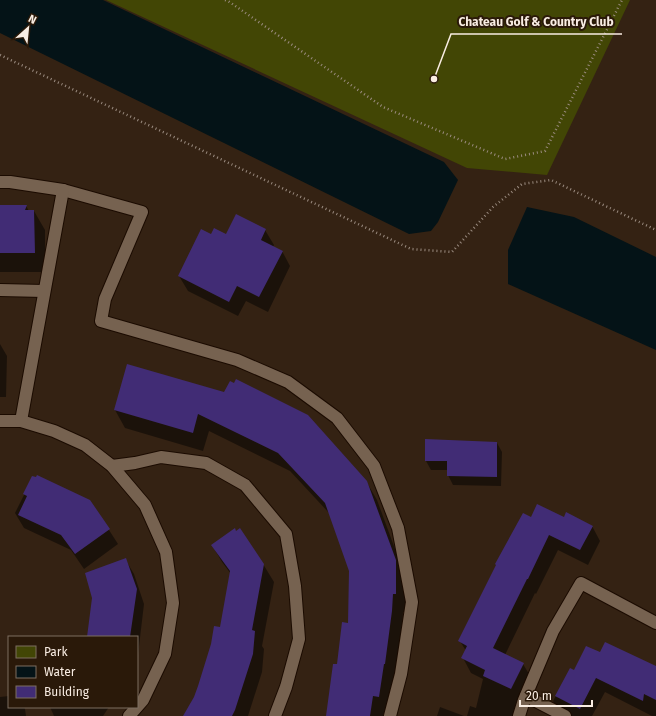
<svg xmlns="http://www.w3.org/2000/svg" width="656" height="716" viewBox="0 0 656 716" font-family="'Fira Sans',sans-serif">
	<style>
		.green { fill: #424605 }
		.water { fill: #041317 }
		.shadow { fill: #0007 }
		.building { fill: #412c75 }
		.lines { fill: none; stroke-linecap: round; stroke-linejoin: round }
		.lane-casing { stroke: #1b0b00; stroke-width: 14 }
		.path { stroke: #9b8c80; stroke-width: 2.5; stroke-dasharray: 1 3; stroke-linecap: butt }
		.lane { stroke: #766250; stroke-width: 12 }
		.leader { fill: none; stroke: #f9ede3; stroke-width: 1.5 }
		.callout-dot { fill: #f9ede3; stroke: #2a1909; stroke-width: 1.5 }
		.callout-label { font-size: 12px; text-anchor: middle; font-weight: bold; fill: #f9ede3; stroke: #2a1909; stroke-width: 4; stroke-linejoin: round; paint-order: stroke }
	</style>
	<rect width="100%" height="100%" fill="#342213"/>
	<path class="green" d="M106,0H630L547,175L467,168Z"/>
	<g class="water">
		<path d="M0,0H103L444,162L458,180L438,222L431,231L409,234L0,33Z"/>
		<path d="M527,207L574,217L656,257V350L508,284V250Z"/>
	</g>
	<g class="shadow">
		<path d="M0,205L26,206L29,211H34L45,230V272H0Z"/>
		<path d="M265,230L274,245L273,247L282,251L290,266L268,312L246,301L238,316L188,291L179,276L212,236L226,235Z"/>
		<path d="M0,344L7,356L6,397H0Z"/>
		<path d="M128,365L366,481L377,500L406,579V612H403L402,630L389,715L383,714V716H327L349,624L350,571L330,514L290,471L209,431L203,451L125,428L115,410Z"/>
		<path d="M497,443L502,452L501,486L453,485L448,475V470H431L426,461Z"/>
		<path d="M33,477L109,530L118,544L84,569L71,550L24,528L15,513Z"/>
		<path d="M531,518H564L592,526L600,541L588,565L558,550L536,594L535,593L505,655L523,664L532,679L514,716H467L470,706L476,708L483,679L471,673L463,658L466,651L460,641Z"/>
		<path d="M212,545L263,564L274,582L262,646L264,649L262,672L248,716H184L195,697L221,628L231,574L222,562Z"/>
		<path d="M125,559L134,574L144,604L137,663V637H87Z"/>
		<path d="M600,654L656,667V716H652L605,692L592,716H562L553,701L570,670L574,672Z"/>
		<path d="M9,696V707H24L25,709L26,716H0V697Z"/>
		<path d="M50,707H109L103,716H54Z"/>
		<path d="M440,707L464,716H437Z"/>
	</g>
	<g class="building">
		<path d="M0,205H27L25,210H34L35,253H0Z"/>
		<path d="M236,214L266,229L261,240L283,251L259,297L237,286L229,302L178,276L201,229L211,234L214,228L226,234Z"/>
		<path d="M127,364L224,392L230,381L234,383L236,379L308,415L367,481L396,560V594H393L392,611L385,664H384L379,697L373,696L370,716H326L333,664H337L342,622L348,623L349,571L325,503L278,453L198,414L193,433L114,410Z"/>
		<path d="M425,439L497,442V477L447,476V461H425Z"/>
		<path d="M37,475L90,500L110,529L75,554L61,535L18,515L27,496L23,494L32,476L36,477Z"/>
		<path d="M537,504L564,517L566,512L593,526L580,550L549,535L528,579H527L493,648L524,663L511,689L483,676L485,670L461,658L467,646L458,641L496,565L495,564L523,513L531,517Z"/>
		<path d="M235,528L236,531L240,528L264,564L252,630L255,631L253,654L235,710L232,716H183L194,697L198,686L211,644L214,626L220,627L230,571L211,545Z"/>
		<path d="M126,558L137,589L130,637H87L92,598L85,573Z"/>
		<path d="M605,642L656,666V700L644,694L643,701L596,678L580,709L555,696L570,668L574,670L586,646L600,652Z"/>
	</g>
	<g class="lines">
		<g class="lane-casing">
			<g id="lane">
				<path d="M0,182H10L63,190L142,212L105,299L101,321L237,360L288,382L337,418L374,466L398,528L412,602L401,674L390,716"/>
				<path d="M0,290L44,291"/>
				<path d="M0,421H21L54,431L85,445L112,466L145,505L166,552L173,603L165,654L143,700L129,716"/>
				<path d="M21,421L63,190"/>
				<path d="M112,466L135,463L161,457L206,463L245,485L286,534L295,586L299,639L286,687L275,716"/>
				<path d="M526,696L565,716"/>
				<path d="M519,716L524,700L553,631L581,583L656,623"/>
			</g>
		</g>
		<g class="path">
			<path d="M225,0L228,1L383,107L505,159L545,151L622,0"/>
			<path d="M0,55L411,249L452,252L493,207L522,184L551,180L656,230"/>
		</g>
		<use href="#lane" class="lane"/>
	</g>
	<path class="leader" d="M434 79L451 34H622"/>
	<circle class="callout-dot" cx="434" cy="79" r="4"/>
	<g class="callout-label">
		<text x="536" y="26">Chateau Golf &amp; Country Club</text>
	</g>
	<rect x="8" y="636" width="130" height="72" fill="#2a1909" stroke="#7d6e60"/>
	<rect x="16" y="646" width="20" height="12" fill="#424605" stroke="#7d6e60"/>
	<text x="44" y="656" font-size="12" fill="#f9ede3">Park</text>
	<rect x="16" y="666" width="20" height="12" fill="#041317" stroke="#7d6e60"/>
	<text x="44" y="676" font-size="12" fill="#f9ede3">Water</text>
	<rect x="16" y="686" width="20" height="12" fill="#412c75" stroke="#7d6e60"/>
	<text x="44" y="696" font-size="12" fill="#f9ede3">Building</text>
	<g transform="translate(28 28) rotate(27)" stroke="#2a1909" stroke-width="3" paint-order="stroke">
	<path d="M0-3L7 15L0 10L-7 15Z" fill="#f9ede3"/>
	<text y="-6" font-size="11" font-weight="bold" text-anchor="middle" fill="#f9ede3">N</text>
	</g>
	<path d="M520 700v6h72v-6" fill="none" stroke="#f9ede3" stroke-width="2"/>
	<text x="526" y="700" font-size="12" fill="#f9ede3" stroke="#2a1909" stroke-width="3" paint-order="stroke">20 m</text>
</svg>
